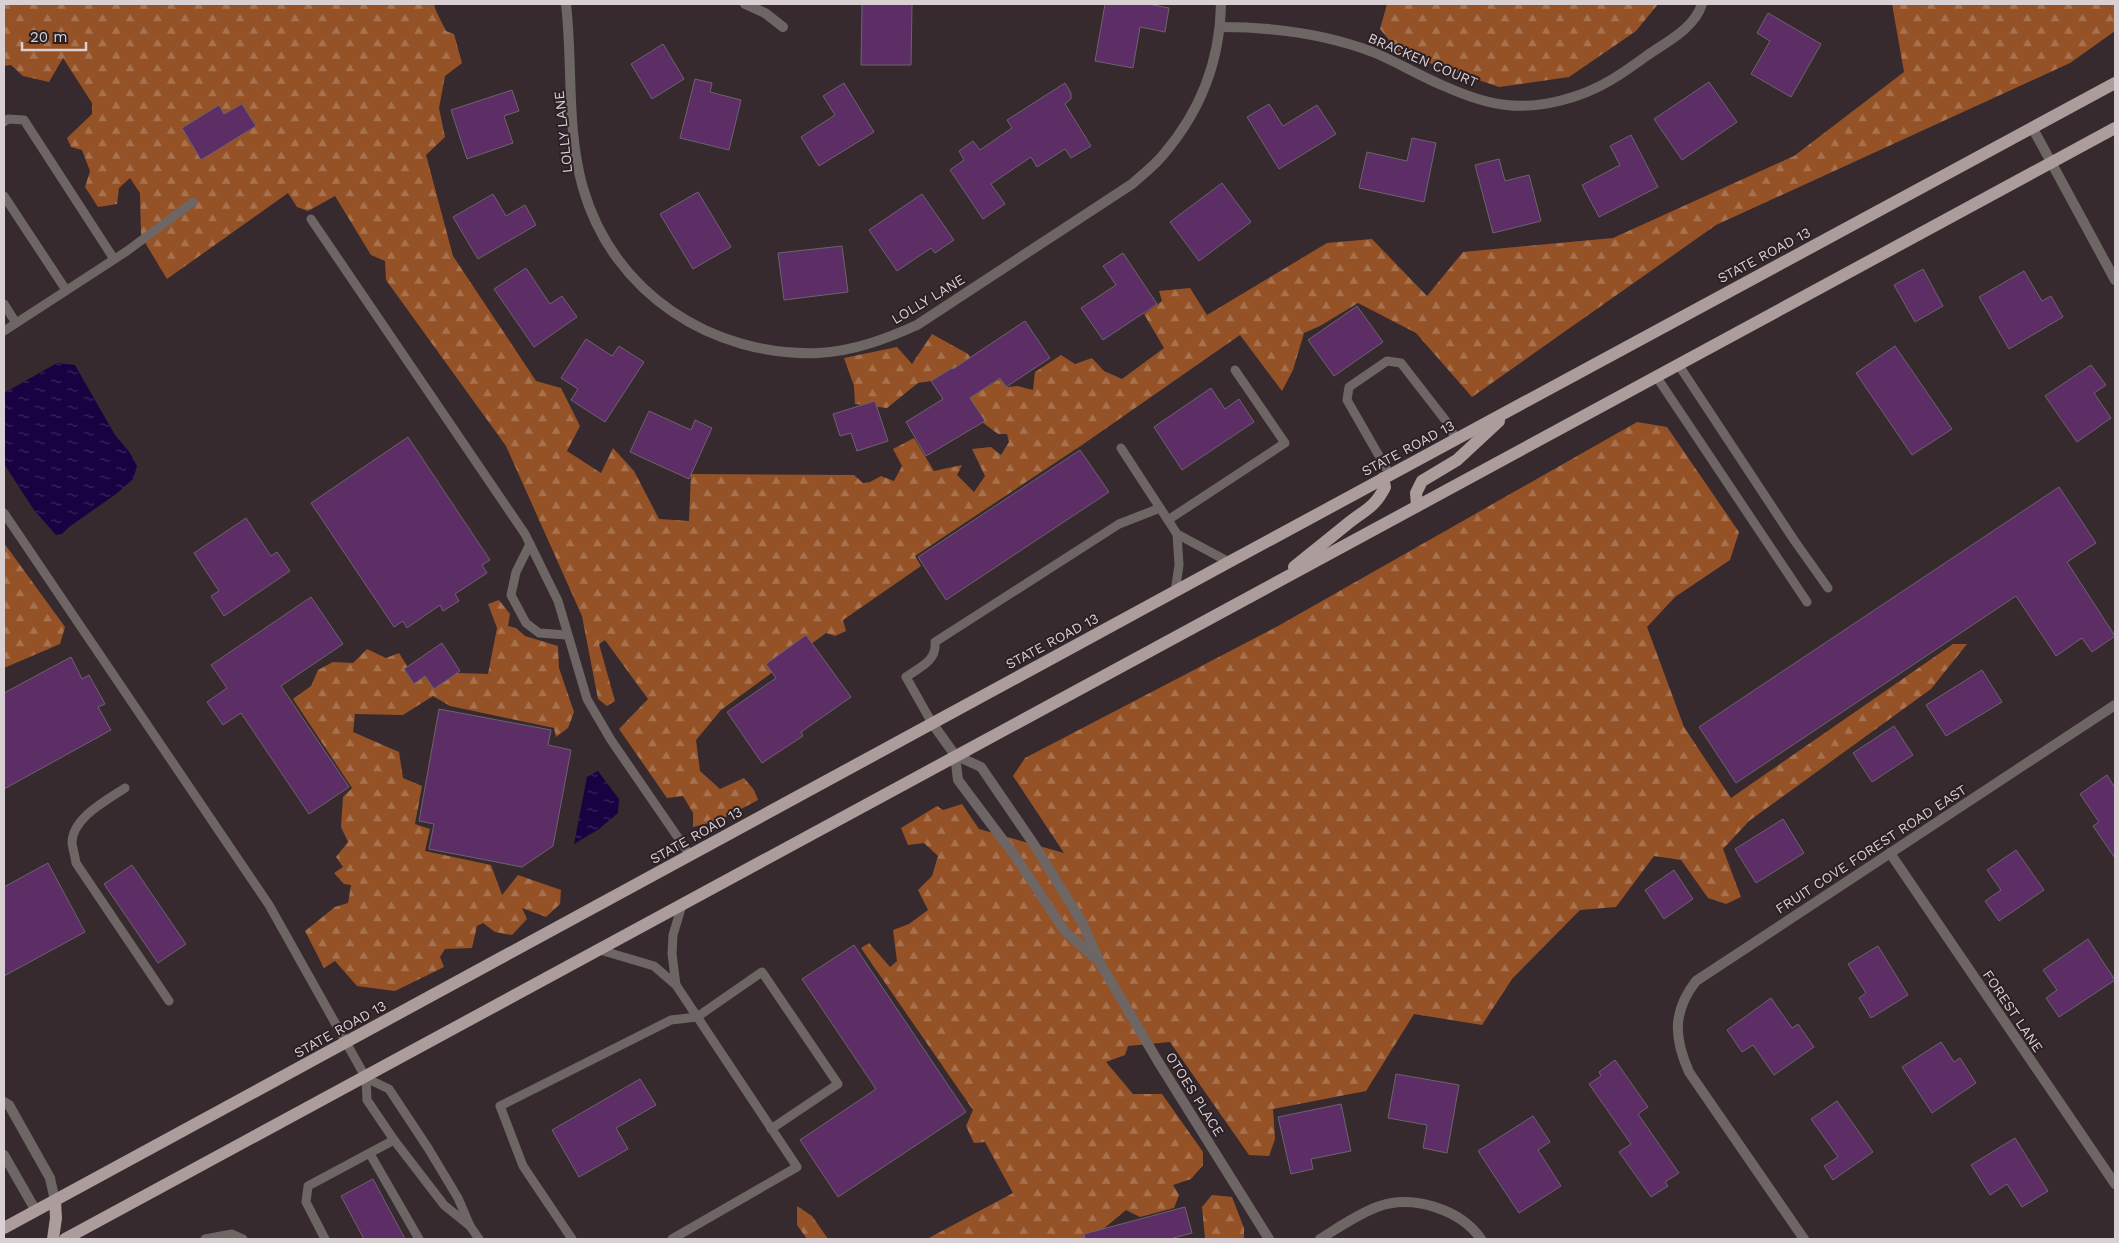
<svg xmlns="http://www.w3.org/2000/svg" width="2119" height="1243" viewBox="0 0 2119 1243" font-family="'Work Sans',sans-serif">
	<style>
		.forest { fill: url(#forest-firs) }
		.water { fill: url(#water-ripples) }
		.building { fill: #5d2e66; stroke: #6c636e }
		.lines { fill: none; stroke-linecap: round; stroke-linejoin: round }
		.service { stroke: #6d6665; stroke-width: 9 }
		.minor { stroke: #6d6665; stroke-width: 10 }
		.primary { stroke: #ac9d9c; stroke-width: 12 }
		.labels { text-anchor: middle; stroke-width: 4; stroke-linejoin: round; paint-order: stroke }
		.street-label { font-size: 14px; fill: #d8d0d3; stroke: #2c2025 }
	</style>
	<defs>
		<pattern id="forest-firs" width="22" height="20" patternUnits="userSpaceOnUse" patternTransform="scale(1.25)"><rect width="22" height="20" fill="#955226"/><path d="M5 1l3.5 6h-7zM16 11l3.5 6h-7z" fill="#a8724f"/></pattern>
		<pattern id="water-ripples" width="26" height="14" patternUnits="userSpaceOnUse" patternTransform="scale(1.25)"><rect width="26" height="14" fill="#190241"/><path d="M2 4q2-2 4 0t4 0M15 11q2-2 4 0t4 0" fill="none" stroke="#3a265c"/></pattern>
	</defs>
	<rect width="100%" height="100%" fill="#362a2f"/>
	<g class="forest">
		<path d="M4,4H434L436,11L446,31L454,34L462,63L445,76L439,108L445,137L426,155L453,256L536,381L561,388L580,426L567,451L601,473L613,448L634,471L659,519L689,521L691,474L854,475L863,483L870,482L881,476L894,481L902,466L893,449L914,438L934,471L962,465L957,475L974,492L985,476L972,449L991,447L1001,455L1009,442L1007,434H998L974,416L938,380L918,383L887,408L855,404L854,386L844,358L897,347L912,364L932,334L968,354L989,386L1000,379L1008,387L1017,386L1033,390L1035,372L1061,355L1075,364L1092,358L1104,371L1122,379L1164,348L1144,314L1162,301L1159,291L1190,288L1207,315L1327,243L1372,239L1427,296L1463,252L1613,238L1794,156L1904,72L1892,4H2115V31L2070,63L1716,225L1472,397L1416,333L1358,303L1320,326L1304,333L1293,370L1282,391L1240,335L1082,445L915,556L921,566L843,620L846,631L835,636L826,633L721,710L696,740L700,771L720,789L744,778L754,790L758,800L720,820L693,827V813L683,796L667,798L619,729L648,699L605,640L599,644L615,701L607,706L598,699L582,616L506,446L386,280L385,261L371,255L335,196L308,211L297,207L288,193L167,279L141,236L140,193L130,178L119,188L117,204L98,207L85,187L90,171L82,150L71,147L67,138L92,114V103L63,58L49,82L23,76L11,65L4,66Z"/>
		<path d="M1387,4H1658L1636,31L1569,77L1499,87L1400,53L1380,29Z"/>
		<path d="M1637,422L1667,427L1739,532L1730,560L1675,597L1647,627L1684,727L1731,798L1953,644H1967L1931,689L1749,821L1723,849L1741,897L1726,904L1708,898L1681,860L1654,856L1616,907L1580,910L1512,979L1482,1025L1414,1014L1366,1091L1273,1109L1275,1139L1269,1156L1249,1155L1170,1042L1128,1046L1125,1055L1106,1062L1133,1094H1162L1203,1152V1165L1191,1179L1173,1185L1179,1195L1174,1208L1140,1217L1126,1210L1102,1230L1089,1233L1087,1239H927L1013,1193L985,1142L974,1143L966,1126L973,1110L861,948L869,943L890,967L897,961L893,930L909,924L928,910L918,890L932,876L938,856L924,843L908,845L901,828L937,806L943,810L962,804L979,829L1064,853L1013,776L1025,758L1278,626Z"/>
		<path d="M4,543L65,627L60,644L4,668Z"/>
		<path d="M499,600L510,614L508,626L516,628L525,636L558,646L559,668L574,712L568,728L556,737L554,728L450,706L433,696L403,715L355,714L353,732L399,752L403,778L422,786L415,824L430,829L425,851L491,865L502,895L518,875L561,890L560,904L546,917L522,908L527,919L512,935L495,932L483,923L477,926L472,948L445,949L440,957L444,967L395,991L357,986L335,961L324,968L305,931L335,907L348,903L351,885L344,884L334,873L343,867L336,857L348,842L341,827L343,797L352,788L293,699L311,686L318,670L333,662L353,663L367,649L386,658L399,653L411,672L427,670L441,684L457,673L488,674L497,628L488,604Z"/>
		<path d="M1212,1195L1232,1197L1244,1228V1239L1205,1238L1202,1207Z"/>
		<path d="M797,1206L812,1216L828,1239H807L797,1225Z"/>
	</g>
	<g class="water">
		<path d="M57,363L75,365L115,435L130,453L137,466L133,479L116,494L69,527L62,534L56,535L34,510L4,464V393Z"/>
		<path d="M598,771L619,799L618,813L599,829L574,844L587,777Z"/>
	</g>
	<g class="building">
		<path d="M862,4H912L911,65H861Z"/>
		<path d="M1105,4H1148L1169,8L1165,32L1140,27L1133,68L1095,61Z"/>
		<path d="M1768,13L1821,44L1791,97L1751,74L1770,41L1757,33Z"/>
		<path d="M663,44L684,79L652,99L631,64Z"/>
		<path d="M695,79L712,83L710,92L741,100L729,150L680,138Z"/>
		<path d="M1709,82L1737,122L1682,160L1654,119Z"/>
		<path d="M844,83L874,132L819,166L801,137L835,115L823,96Z"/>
		<path d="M1065,83L1071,93V99L1065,104L1091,146L1071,158L1065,149L1037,167L1031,157L991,184L1005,204L983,219L950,170L964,160L959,151L973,141L980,150L1012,128L1007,120Z"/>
		<path d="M512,90L519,111L504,116L513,143L467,159L451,110Z"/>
		<path d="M242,104L256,126L201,160L182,128L219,105L224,114Z"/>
		<path d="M1269,104L1283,126L1317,105L1336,134L1279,169L1247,117Z"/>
		<path d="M1631,135L1658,187L1599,217L1582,185L1620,165L1610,146Z"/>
		<path d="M1412,138L1436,143L1424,202L1359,188L1367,152L1407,161Z"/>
		<path d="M1499,159L1505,181L1529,175L1541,221L1493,233L1475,165Z"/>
		<path d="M1222,183L1251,222L1199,261L1170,222Z"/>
		<path d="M698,192L731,247L693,269L660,214Z"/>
		<path d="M493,194L506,216L525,205L536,225L478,259L453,217Z"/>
		<path d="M922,194L954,240L935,253L931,248L897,271L869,230Z"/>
		<path d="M842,246L848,292L784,300L778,253Z"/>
		<path d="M1123,253L1157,304L1103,340L1081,308L1116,285L1103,266Z"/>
		<path d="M526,268L550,304L562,296L577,317L534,347L494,289Z"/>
		<path d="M1923,269L1943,306L1915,322L1894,285Z"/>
		<path d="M2024,271L2042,301L2051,296L2063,317L2009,349L1979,297Z"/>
		<path d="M1357,306L1383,342L1334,376L1308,340Z"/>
		<path d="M1025,321L1050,358L1006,387L1000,378L970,398L985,421L926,456L906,422L943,399L931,381L952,368L953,369Z"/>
		<path d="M586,339L612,356L619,346L644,362L605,422L571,400L578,389L561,378Z"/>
		<path d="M1895,346L1952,429L1912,455L1856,373Z"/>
		<path d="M2091,365L2106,385L2094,393L2111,418L2077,442L2045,396Z"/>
		<path d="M1211,388L1225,409L1239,399L1254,422L1182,470L1154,427Z"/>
		<path d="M875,401L888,441L857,451L851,433L840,436L833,414Z"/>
		<path d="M649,411L691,430L695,420L712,428L689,479L630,452Z"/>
		<path d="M408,437L490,560L482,565L487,573L455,594L459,601L443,611L440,605L407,628L403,621L394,627L311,503Z"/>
		<path d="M1080,450L1109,492L946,600L918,557Z"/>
		<path d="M2059,487L2096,543L2067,562L2115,636L2092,652L2082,638L2056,656L2016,596L1736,783L1699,727Z"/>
		<path d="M246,518L271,556L277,552L290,571L224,616L211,596L219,591L194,553Z"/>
		<path d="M311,597L343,644L281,686L349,787L309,814L241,713L223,725L207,702L227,688L211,665Z"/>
		<path d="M806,635L851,697L801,732L803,736L762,763L727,712L776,678L766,664Z"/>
		<path d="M442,643L460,671L434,689L425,676L414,684L404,669Z"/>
		<path d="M71,657L82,679L89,675L105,704L98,707L111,730L4,789V693Z"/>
		<path d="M1982,670L2002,702L1946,736L1926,705Z"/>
		<path d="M439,709L551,730L548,745L571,750L553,846L522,867L429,849L434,824L419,821Z"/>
		<path d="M1894,726L1913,755L1872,782L1853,753Z"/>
		<path d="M2107,775L2115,788V858L2093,826L2099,822L2080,794Z"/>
		<path d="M1783,819L1804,853L1756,883L1735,849Z"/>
		<path d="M2016,850L2044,890L1999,921L1985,901L2001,890L1987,870Z"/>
		<path d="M48,863L85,932L4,976V887Z"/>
		<path d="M132,865L186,944L158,963L104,884Z"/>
		<path d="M1674,870L1693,899L1664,919L1645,890Z"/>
		<path d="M2088,939L2115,980L2059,1017L2046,998L2057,990L2043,970Z"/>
		<path d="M854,945L966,1112L838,1197L800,1140L876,1089L802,979Z"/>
		<path d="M1878,946L1908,995L1871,1018L1859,998L1866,993L1848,964Z"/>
		<path d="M1771,998L1792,1028L1798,1024L1814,1047L1774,1075L1753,1045L1742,1052L1727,1030Z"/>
		<path d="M1941,1042L1954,1062L1960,1058L1976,1083L1932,1113L1902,1067Z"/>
		<path d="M1615,1060L1648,1107L1638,1114L1679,1173L1665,1182L1668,1186L1651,1197L1619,1152L1631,1144L1589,1084L1601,1076L1599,1072Z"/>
		<path d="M1396,1074L1459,1085L1447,1153L1423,1148L1427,1125L1388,1118Z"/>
		<path d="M640,1079L656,1105L616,1128L628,1149L579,1177L552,1130Z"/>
		<path d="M1837,1101L1873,1152L1833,1180L1824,1166L1838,1157L1811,1119Z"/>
		<path d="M1341,1104L1351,1151L1311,1159L1313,1169L1291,1174L1278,1117Z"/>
		<path d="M1533,1116L1550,1142L1538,1150L1561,1186L1519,1213L1478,1151Z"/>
		<path d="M2015,1138L2048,1191L2022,1207L2007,1184L1990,1195L1971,1165Z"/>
		<path d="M373,1179L405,1239H364L341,1196Z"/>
		<path d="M1185,1207L1192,1233L1170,1239H1085L1084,1234Z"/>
	</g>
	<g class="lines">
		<g class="service">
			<path d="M4,122L8,119L24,120L114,259"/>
			<path d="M4,196L66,290"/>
			<path d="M311,219L525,534L558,601L587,699L611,740L690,855"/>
			<path d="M4,304L16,323"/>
			<path d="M4,331L127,251L193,202"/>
			<path d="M1678,364L1794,540L1828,588"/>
			<path d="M1656,376L1807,602"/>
			<path d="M1121,448L1177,534L1229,562"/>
			<path d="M1390,475L1347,400L1349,387L1387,361L1401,363L1446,421L1456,439"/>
			<path d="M4,513L269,905L366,1078L367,1100L394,1140L444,1205L470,1226"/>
			<path d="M1168,520L1285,443L1235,370"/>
			<path d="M530,544L516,572L511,595L526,623L539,633L567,635"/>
			<path d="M1175,592L1179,565L1177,534"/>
			<path d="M932,723L906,677C920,667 937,661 935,642L1119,524L1160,508"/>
			<path d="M125,788C107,800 72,818 72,843C73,850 75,856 76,863L169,1001"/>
			<path d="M600,950L654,966L676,985L797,1167L672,1239"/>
			<path d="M676,985L672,954L673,935L682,905"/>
			<path d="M366,1078L389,1089L428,1148L458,1198L470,1226L479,1239"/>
			<path d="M370,1154L419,1239"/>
			<path d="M205,1239L232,1234L243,1239"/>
			<path d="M325,1239L306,1202L308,1186L394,1140"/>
			<path d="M572,1239L523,1166L500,1106L671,1020L697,1017L762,972L838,1084L771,1129"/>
		</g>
		<g class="minor">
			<path d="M566,4C573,64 566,129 583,188C613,293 712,357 819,353C854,351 886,339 917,325L1132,184C1142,175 1154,166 1163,155C1200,112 1220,61 1221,4"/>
			<path d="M745,4L765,13L783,27"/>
			<path d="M1221,27C1273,27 1323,33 1373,52C1397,62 1420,76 1444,86C1462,94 1486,103 1506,105C1540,109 1581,98 1611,80C1623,73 1634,65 1645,57C1666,42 1694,29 1702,4"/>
			<path d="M2032,127L2115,280"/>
			<path d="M932,723L955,755L958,780L1015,856L1064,930L1096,959"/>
			<path d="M955,755L981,767L1033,843L1083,924L1100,963L1159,1063L1269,1239"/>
			<path d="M1890,853L2115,1184"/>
			<path d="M4,1102L9,1105L50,1178L55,1201"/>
			<path d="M4,1155L36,1211"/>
			<path d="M1320,1239C1338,1228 1356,1215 1377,1207C1412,1194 1460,1209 1481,1239"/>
			<path d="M1804,1239L1689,1072C1674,1038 1672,1012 1696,981L2115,705"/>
		</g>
		<g class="primary">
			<path d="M1417,506L1416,493L1422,481L1457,460L1499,421"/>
			<path d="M1294,567C1311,553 1329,539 1346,525C1364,510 1374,509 1385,487L1383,478"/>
			<path d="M4,1228L1229,562L2115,83"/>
			<path d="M53,1239L56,1218L55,1201"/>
			<path d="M65,1239L2115,128"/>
		</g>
	</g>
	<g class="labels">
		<g class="street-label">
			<text transform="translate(1423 60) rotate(23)" y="5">BRACKEN COURT</text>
			<text transform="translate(563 132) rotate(-96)" y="5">LOLLY LANE</text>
			<text transform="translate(1764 255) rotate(-28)" y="5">STATE ROAD 13</text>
			<text transform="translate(928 299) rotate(-31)" y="5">LOLLY LANE</text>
			<text transform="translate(1408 448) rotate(-28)" y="5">STATE ROAD 13</text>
			<text transform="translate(1052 641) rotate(-28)" y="5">STATE ROAD 13</text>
			<text transform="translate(696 835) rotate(-29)" y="5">STATE ROAD 13</text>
			<text transform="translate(1871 849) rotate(-33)" y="5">FRUIT COVE FOREST ROAD EAST</text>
			<text transform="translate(2013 1011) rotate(56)" y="5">FOREST LANE</text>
			<text transform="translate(340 1029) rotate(-29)" y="5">STATE ROAD 13</text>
			<text transform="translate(1195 1094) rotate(58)" y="5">OTOES PLACE</text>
		</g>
	</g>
	<rect width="2119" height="1243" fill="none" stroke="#d8d0d3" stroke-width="10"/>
	<path d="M22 42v8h64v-8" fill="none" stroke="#d8d0d3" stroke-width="2.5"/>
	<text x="30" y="42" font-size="15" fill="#d8d0d3" stroke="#2c2025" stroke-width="4" paint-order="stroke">20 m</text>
</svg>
